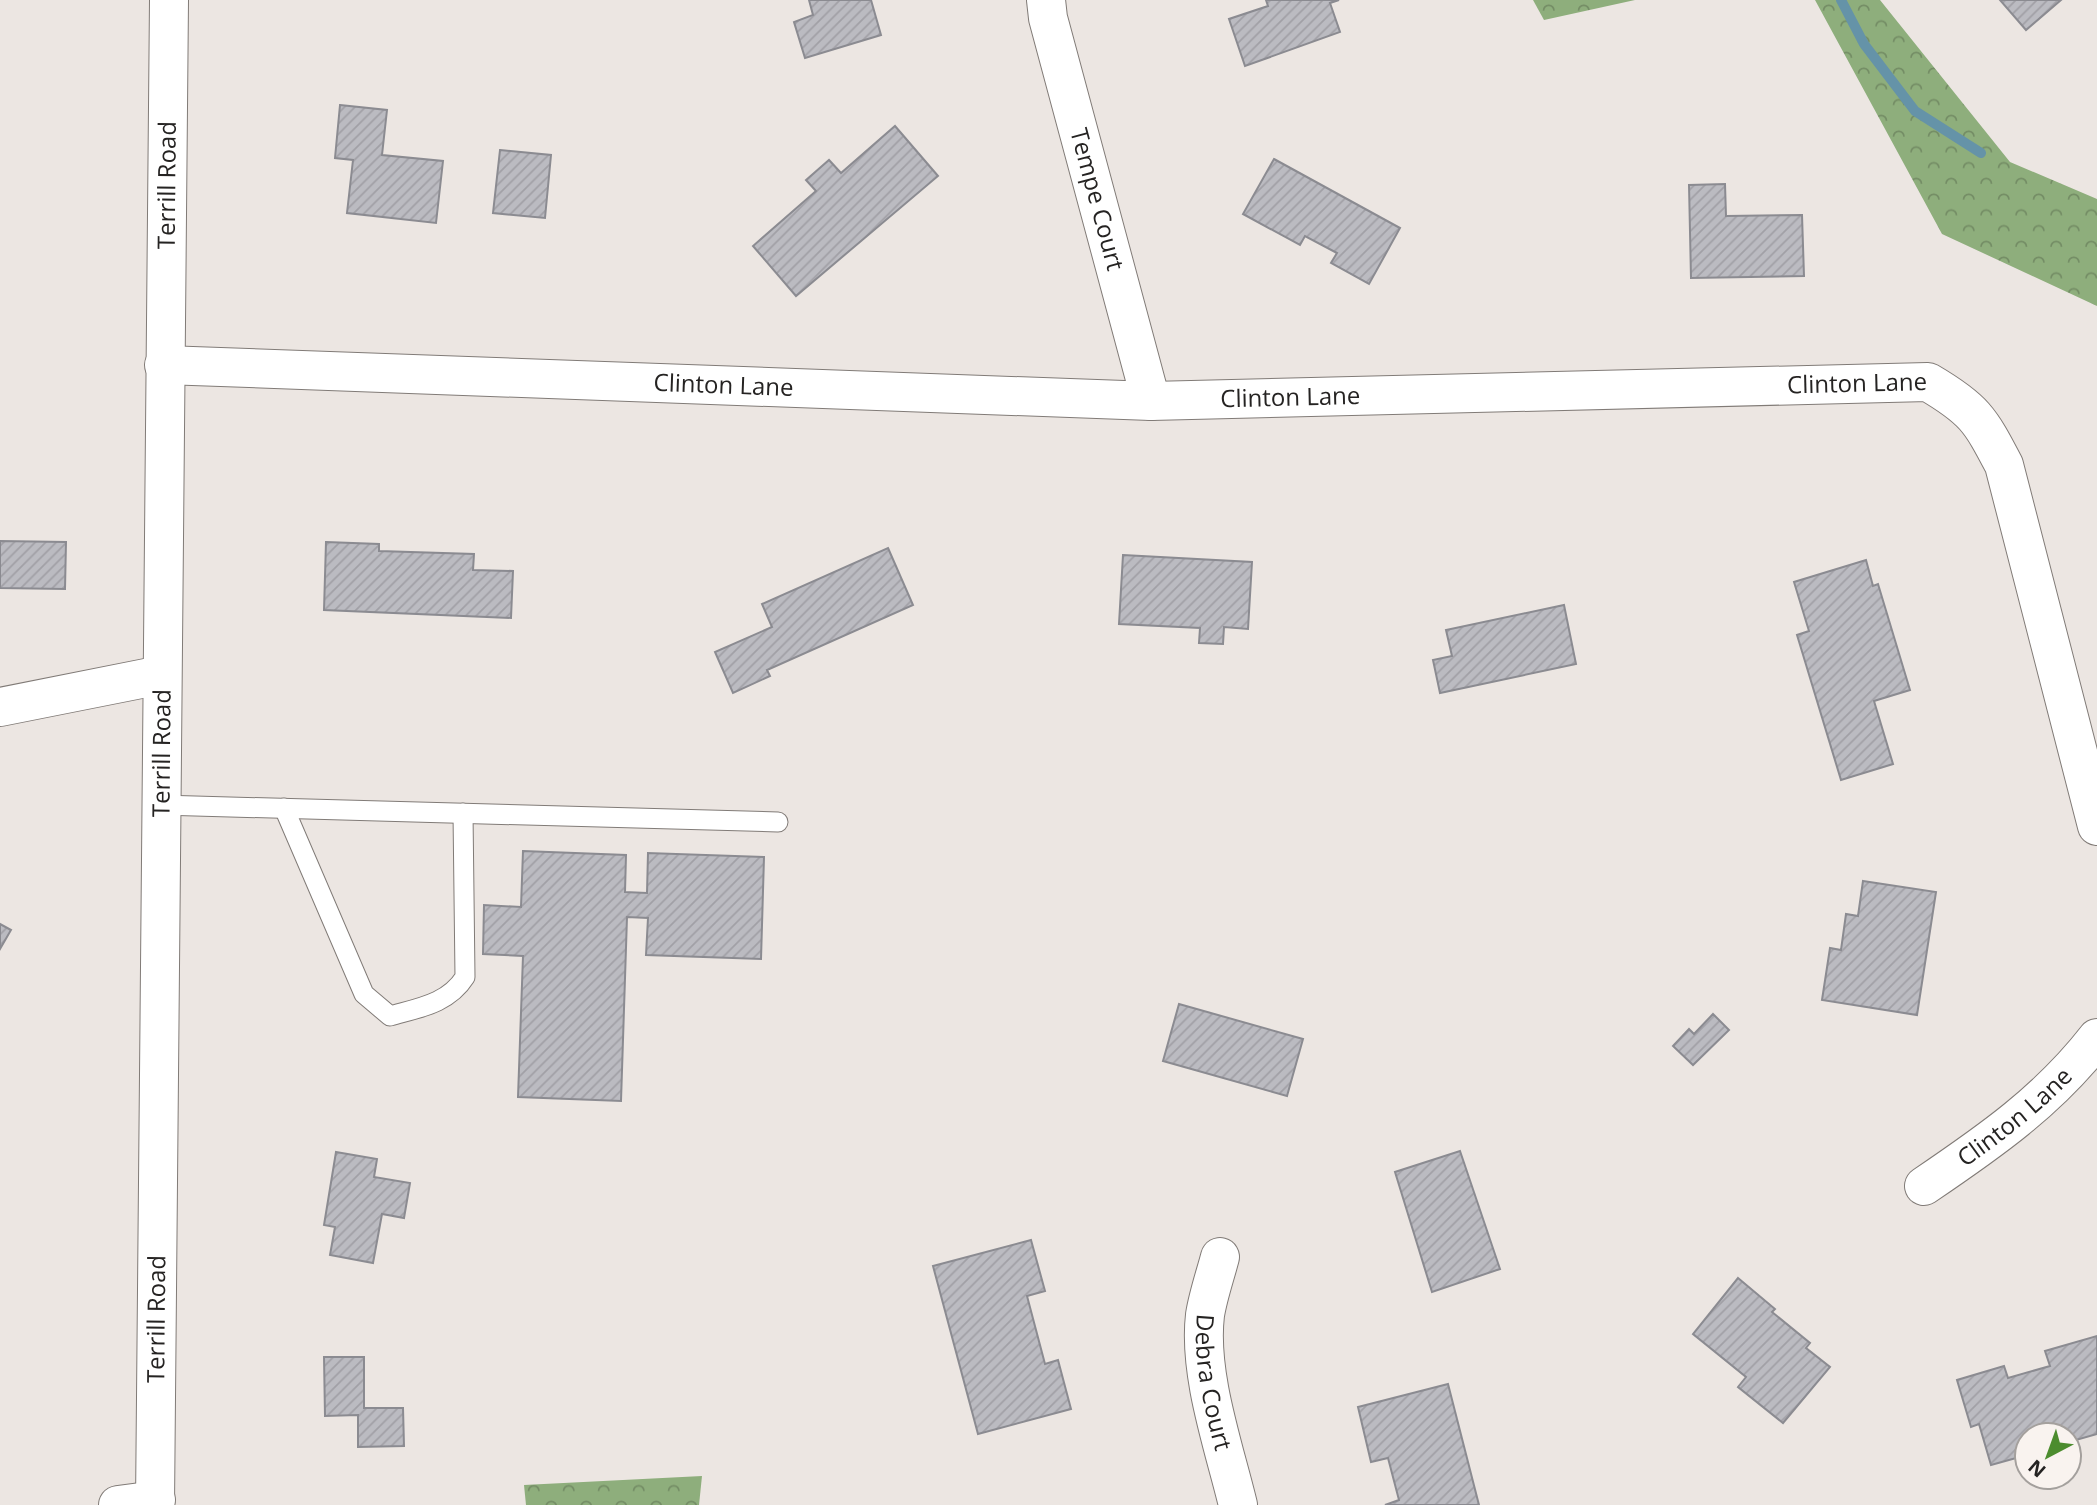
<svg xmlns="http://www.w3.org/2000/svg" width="2097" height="1505" viewBox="0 0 2097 1505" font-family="'Open Sans',sans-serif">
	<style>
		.forest { fill: url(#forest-crowns) }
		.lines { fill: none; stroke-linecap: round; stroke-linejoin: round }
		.stream { stroke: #6593a8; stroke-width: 10 }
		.building { fill: url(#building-hatch); stroke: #8b8b91; stroke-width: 2 }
		.lane-casing { stroke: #817b77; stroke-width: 21 }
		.street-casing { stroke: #817b77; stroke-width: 40 }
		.secondary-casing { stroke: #817b77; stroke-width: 40 }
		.lane { stroke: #fff; stroke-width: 19 }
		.street { stroke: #fff; stroke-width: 38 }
		.secondary { stroke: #fff; stroke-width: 38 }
		.labels { text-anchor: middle; stroke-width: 5; stroke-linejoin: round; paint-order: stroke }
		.street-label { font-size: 24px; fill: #252322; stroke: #f9f3ef }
	</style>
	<defs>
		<pattern id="forest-crowns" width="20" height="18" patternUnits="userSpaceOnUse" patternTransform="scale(1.75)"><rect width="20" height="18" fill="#8eae7c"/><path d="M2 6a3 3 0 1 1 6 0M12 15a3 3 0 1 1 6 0" fill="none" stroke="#748d65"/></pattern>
		<pattern id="building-hatch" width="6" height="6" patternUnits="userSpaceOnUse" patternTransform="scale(1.75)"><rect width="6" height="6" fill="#bbbbc1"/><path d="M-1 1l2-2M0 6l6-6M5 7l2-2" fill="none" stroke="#a1a0a6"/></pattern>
	</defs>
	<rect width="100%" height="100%" fill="#ece6e2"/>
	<g class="forest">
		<path d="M1533,0H1635L1544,20Z"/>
		<path d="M1815,0H1880L2010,162L2097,199V306L1942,234Z"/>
		<path d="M702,1476L699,1505H526L524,1485Z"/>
	</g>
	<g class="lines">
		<path class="stream" d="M1841,0L1864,44L1915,111L1981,153"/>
	</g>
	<g class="building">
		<path d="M809,0H871L881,35L805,58L794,22L813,15Z"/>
		<path d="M1266,0H1339L1330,3L1340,32L1245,66L1229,19L1268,6Z"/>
		<path d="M2000,0H2061L2026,30Z"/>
		<path d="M340,105L387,110L382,155L443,161L436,223L347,213L353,160L335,158Z"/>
		<path d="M895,126L938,176L796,296L753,246L816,191L806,180L829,160L841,173Z"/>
		<path d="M500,150L551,155L545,218L493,213Z"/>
		<path d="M1274,159L1400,228L1369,284L1331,263L1337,253L1305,236L1300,245L1243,214Z"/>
		<path d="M1725,184L1726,216L1802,215L1804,276L1691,278L1689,185Z"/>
		<path d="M0,541L66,542L65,589L0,588Z"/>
		<path d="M326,542L379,544V551L474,554L473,570L513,571L511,618L324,610Z"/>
		<path d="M888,548L913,605L767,670L770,676L733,693L715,652L772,627L762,604Z"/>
		<path d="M1123,555L1252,562L1248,629L1224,627L1223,644L1199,643L1200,628L1119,624Z"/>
		<path d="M1866,560L1873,586L1878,584L1910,690L1874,701L1893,764L1841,780L1797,635L1809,631L1794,582Z"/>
		<path d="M1564,605L1576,664L1440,693L1433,660L1452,656L1446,630Z"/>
		<path d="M523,851L626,855L625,892L647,893L648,853L764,857L761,959L646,955L648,918L627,917L621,1101L518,1097L523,956L483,954L484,905L521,907Z"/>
		<path d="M1863,881L1936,892L1917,1015L1822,1000L1830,948L1841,950L1846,914L1858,916Z"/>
		<path d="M0,924L11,930L0,949Z"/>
		<path d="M1179,1004L1303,1039L1287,1096L1163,1061Z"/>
		<path d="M1713,1014L1729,1030L1693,1065L1673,1046L1689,1029L1694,1034Z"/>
		<path d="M1460,1151L1500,1269L1432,1292L1395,1172Z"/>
		<path d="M336,1152L377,1159L374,1177L410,1183L404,1218L382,1214L373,1263L330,1255L335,1227L324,1225Z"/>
		<path d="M1031,1240L1045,1291L1027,1296L1045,1364L1058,1360L1071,1409L978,1434L933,1266Z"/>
		<path d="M1738,1278L1775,1309L1772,1312L1810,1343L1806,1348L1830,1367L1783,1423L1738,1387L1746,1377L1693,1334Z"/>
		<path d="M2097,1336V1434L2069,1442V1435H2027V1455L1991,1465L1979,1424L1971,1427L1957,1380L2004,1366L2008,1378L2050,1366L2045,1351Z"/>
		<path d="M324,1357H364V1408H403L404,1446L358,1447V1415L325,1416Z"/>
		<path d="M1448,1384L1479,1505H1385L1399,1500L1388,1458L1371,1462L1358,1407Z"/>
	</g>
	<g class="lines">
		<g class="lane-casing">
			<g id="lane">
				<path d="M160,805L778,822"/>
				<path d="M284,808L364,994L390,1016C418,1008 448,1004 465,977L463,813"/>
			</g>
		</g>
		<g class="street-casing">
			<g id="street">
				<path id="s1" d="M1046,0L1048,18L1151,401"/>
				<path id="s2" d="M164,365L1151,401L1928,382C1974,409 1980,419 2004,465L2097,826"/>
				<path d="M0,707L161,675"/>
				<path id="s3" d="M1924,1186C1989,1142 2048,1101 2097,1038"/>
				<path id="s4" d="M1220,1257C1215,1276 1208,1296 1205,1315C1198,1374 1224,1447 1238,1505"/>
				<path d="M118,1505L156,1500"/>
			</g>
		</g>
		<g class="secondary-casing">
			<g id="secondary">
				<path id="s5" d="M155,1505L169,0"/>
			</g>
		</g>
		<use href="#lane" class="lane"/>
		<use href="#street" class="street"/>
		<use href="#secondary" class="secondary"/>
	</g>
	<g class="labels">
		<g class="street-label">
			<text dy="8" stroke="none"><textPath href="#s5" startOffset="1320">Terrill Road</textPath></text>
			<text dy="8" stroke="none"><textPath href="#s1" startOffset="206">Tempe Court</textPath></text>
			<text dy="8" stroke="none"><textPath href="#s2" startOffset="560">Clinton Lane</textPath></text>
			<text dy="8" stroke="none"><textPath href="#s2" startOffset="1694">Clinton Lane</textPath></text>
			<text dy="8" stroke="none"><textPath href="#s2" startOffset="1127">Clinton Lane</textPath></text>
			<text dy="8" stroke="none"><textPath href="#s5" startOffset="752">Terrill Road</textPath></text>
			<text dy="8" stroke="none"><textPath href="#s3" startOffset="114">Clinton Lane</textPath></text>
			<text dy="8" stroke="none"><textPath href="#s5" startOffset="186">Terrill Road</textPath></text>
			<text dy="8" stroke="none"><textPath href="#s4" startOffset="128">Debra Court</textPath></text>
		</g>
	</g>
	<g transform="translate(2048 1456) rotate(221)"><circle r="33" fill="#f9f3ef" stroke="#a4a09d" stroke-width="2"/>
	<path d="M0-5L12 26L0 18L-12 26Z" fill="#4c8c2e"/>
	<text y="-10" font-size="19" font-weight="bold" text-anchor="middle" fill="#252322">N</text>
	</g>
</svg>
